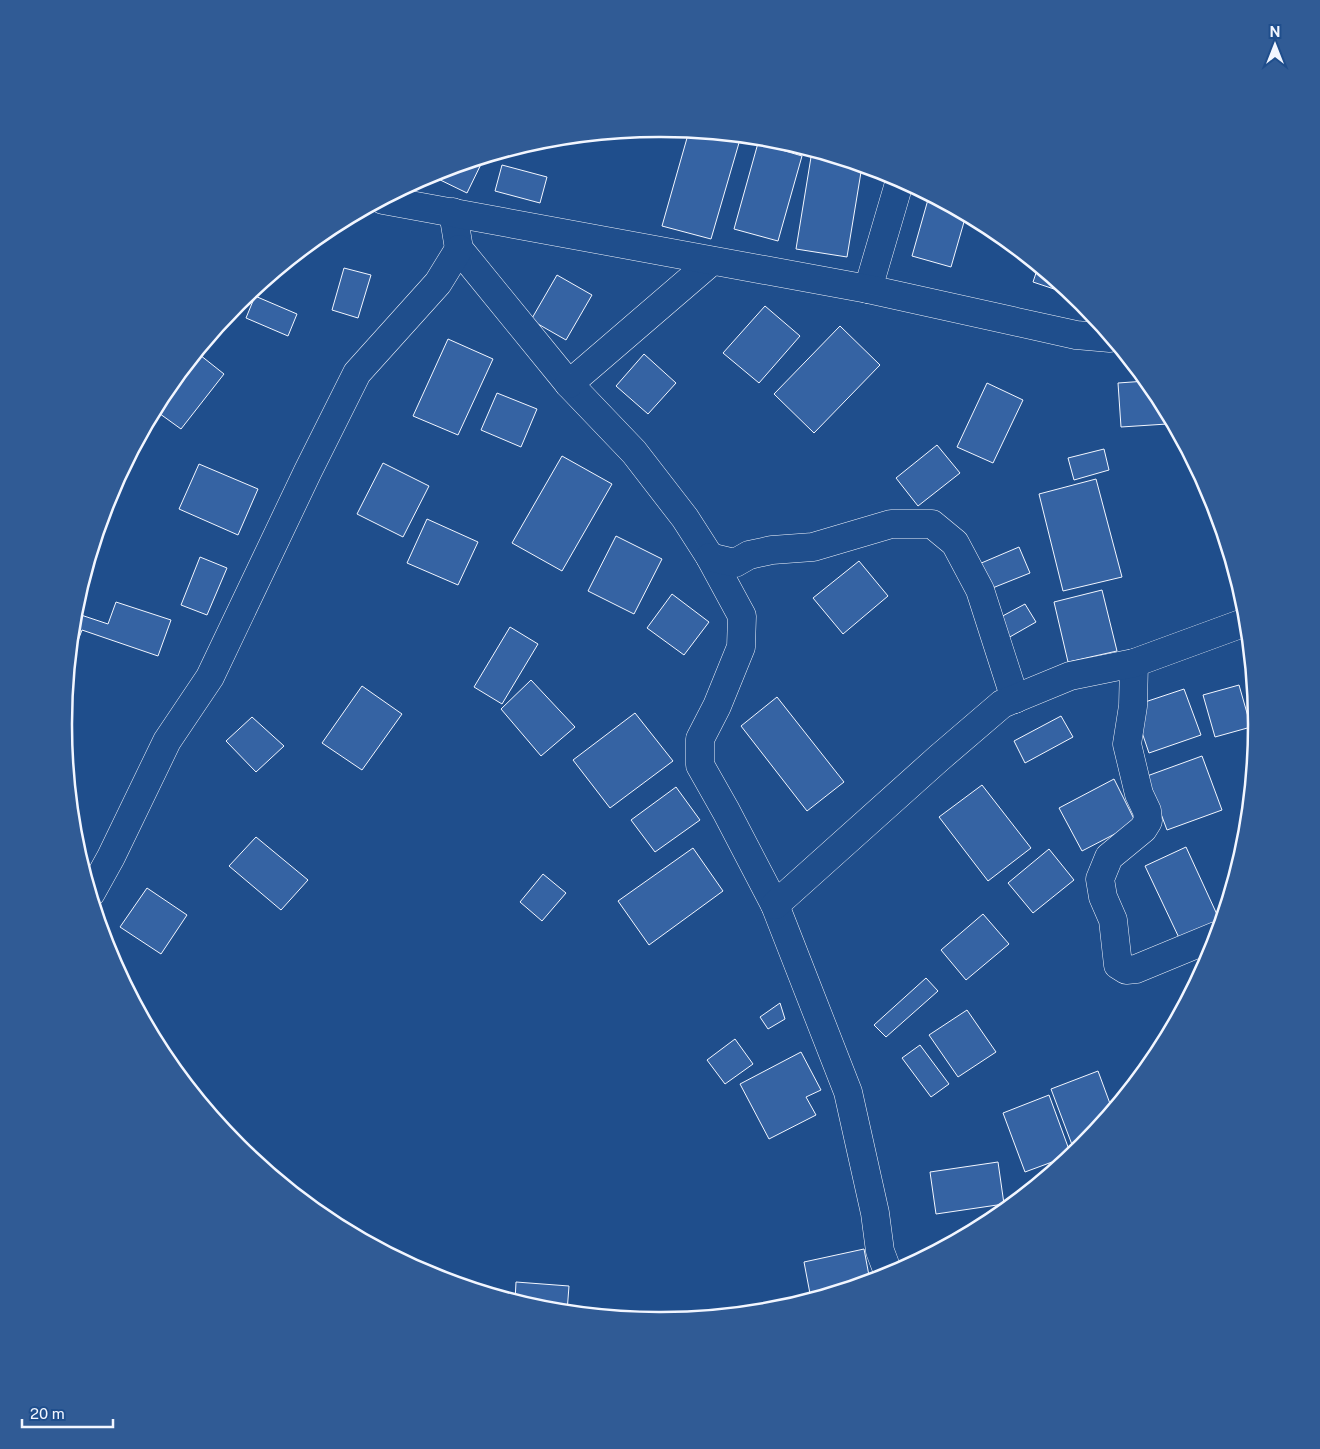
<svg xmlns="http://www.w3.org/2000/svg" width="1320" height="1449" viewBox="0 0 1320 1449" font-family="'Public Sans',sans-serif">
	<style>
		.building { fill: #3563a3; stroke: #f2f6ff }
		.lines { fill: none; stroke-linecap: round; stroke-linejoin: round }
		.minor-casing { stroke: #f2f6ff; stroke-width: 29 }
		.tertiary-casing { stroke: #f2f6ff; stroke-width: 29 }
		.minor { stroke: #1f4e8c; stroke-width: 28 }
		.tertiary { stroke: #1f4e8c; stroke-width: 28 }
		.rim { fill: none; stroke: #f2f6ff; stroke-width: 2.5 }
	</style>
	<rect width="100%" height="100%" fill="#1f4e8c"/>
	<g class="building">
		<path d="M689,131L741,136L711,239L662,226Z"/>
		<path d="M758,143L802,156L778,241L734,229Z"/>
		<path d="M812,151L862,166L847,257L796,249Z"/>
		<path d="M484,158L467,193L430,175L432,174Z"/>
		<path d="M502,165L547,177L540,203L495,191Z"/>
		<path d="M929,196L966,215L951,267L912,256Z"/>
		<path d="M1038,267L1072,295L1033,282Z"/>
		<path d="M344,268L371,275L358,318L332,310Z"/>
		<path d="M557,275L592,295L566,340L531,320Z"/>
		<path d="M255,296L297,314L288,336L246,318Z"/>
		<path d="M765,306L800,336L759,383L723,353Z"/>
		<path d="M840,326L880,365L814,433L774,394Z"/>
		<path d="M448,339L493,359L458,435L413,416Z"/>
		<path d="M644,354L676,383L648,414L616,386Z"/>
		<path d="M200,355L224,374L181,429L156,411Z"/>
		<path d="M1146,381L1156,393L1166,412L1167,424L1121,427L1118,383Z"/>
		<path d="M987,383L1023,400L993,463L957,447Z"/>
		<path d="M497,393L537,409L521,447L481,430Z"/>
		<path d="M937,445L960,473L918,506L896,478Z"/>
		<path d="M1104,449L1109,470L1074,480L1068,458Z"/>
		<path d="M562,456L612,484L562,571L512,543Z"/>
		<path d="M383,463L429,486L403,537L357,514Z"/>
		<path d="M199,464L258,489L238,535L179,509Z"/>
		<path d="M1096,479L1122,577L1063,591L1039,494Z"/>
		<path d="M427,519L478,542L458,585L407,563Z"/>
		<path d="M616,536L662,559L634,614L588,591Z"/>
		<path d="M1019,547L1030,573L990,589L979,564Z"/>
		<path d="M200,557L227,568L207,615L181,605Z"/>
		<path d="M859,561L888,596L843,634L813,598Z"/>
		<path d="M1102,590L1117,651L1068,662L1054,602Z"/>
		<path d="M672,594L709,622L684,655L647,628Z"/>
		<path d="M116,602L171,620L158,656L82,630L76,646L72,644L75,613L108,624Z"/>
		<path d="M1025,604L1036,622L1008,638L997,619Z"/>
		<path d="M510,627L538,644L502,704L474,687Z"/>
		<path d="M531,680L575,727L541,756L501,709Z"/>
		<path d="M1239,685L1251,727L1215,737L1203,695Z"/>
		<path d="M362,686L402,714L362,770L322,743Z"/>
		<path d="M1184,689L1201,735L1149,753L1133,706Z"/>
		<path d="M777,697L844,782L807,811L741,726Z"/>
		<path d="M635,713L673,761L610,808L573,760Z"/>
		<path d="M1061,716L1073,737L1025,763L1014,741Z"/>
		<path d="M252,717L284,746L256,772L226,741Z"/>
		<path d="M1202,756L1222,810L1167,830L1147,776Z"/>
		<path d="M1114,779L1136,823L1082,851L1059,808Z"/>
		<path d="M982,785L1031,848L988,881L939,817Z"/>
		<path d="M676,787L700,820L655,852L631,820Z"/>
		<path d="M256,837L308,880L281,910L229,866Z"/>
		<path d="M1186,847L1220,921L1219,924L1181,942L1145,866Z"/>
		<path d="M693,848L723,891L649,945L618,901Z"/>
		<path d="M1049,849L1074,880L1033,913L1008,883Z"/>
		<path d="M543,874L566,893L542,921L520,902Z"/>
		<path d="M147,888L187,915L161,954L120,927Z"/>
		<path d="M983,914L1009,944L966,980L941,950Z"/>
		<path d="M926,978L938,991L886,1037L874,1025Z"/>
		<path d="M780,1003L785,1019L768,1029L760,1017Z"/>
		<path d="M967,1010L996,1052L958,1077L929,1035Z"/>
		<path d="M735,1039L753,1064L725,1084L707,1060Z"/>
		<path d="M920,1045L949,1084L931,1097L902,1058Z"/>
		<path d="M801,1052L821,1090L806,1097L816,1115L769,1139L740,1084Z"/>
		<path d="M1098,1071L1112,1109L1081,1146L1074,1150L1051,1089Z"/>
		<path d="M1049,1095L1071,1155L1025,1172L1003,1113Z"/>
		<path d="M998,1162L1004,1204L936,1214L930,1172Z"/>
		<path d="M864,1249L870,1281L811,1299L804,1262Z"/>
		<path d="M516,1282L569,1286L567,1312L543,1309L515,1301Z"/>
	</g>
	<g class="lines">
		<g class="minor-casing">
			<g id="minor">
				<path d="M453,212L459,249L569,384L634,452L685,518L710,557L742,616L741,647L717,706L700,739V765L726,811L775,905L848,1092L875,1213L880,1251L889,1275"/>
				<path d="M868,289L900,180"/>
				<path d="M569,384L712,261"/>
				<path d="M710,557L735,563L749,555L772,550L813,547L891,524H932L955,543L980,590L1015,699"/>
				<path d="M1134,663L1133,706L1127,744L1139,794L1147,811L1148,821L1143,829L1109,857L1100,879L1103,897L1113,920L1118,965L1126,970L1136,969L1216,936"/>
				<path d="M91,893L111,857L167,741L210,677L308,471L357,373L438,283L459,249"/>
				<path d="M775,905L939,758L1002,704L1070,676L1134,663L1246,622"/>
			</g>
		</g>
		<g class="tertiary-casing">
			<path id="tertiary" d="M383,200L868,289L1076,335L1110,338"/>
		</g>
		<use href="#minor" class="minor"/>
		<use href="#tertiary" class="tertiary"/>
	</g>
	<path d="M0 0H1320V1449H0ZM659 137H661A587 587 0 0 1 1248 724V725A587 587 0 0 1 661 1312H659A587 587 0 0 1 72 725V724A587 587 0 0 1 659 137Z" fill="#305b95" fill-rule="evenodd"/>
	<path class="rim" d="M659 137H661A587 587 0 0 1 1248 724V725A587 587 0 0 1 661 1312H659A587 587 0 0 1 72 725V724A587 587 0 0 1 659 137Z"/>
	<g transform="translate(1275 45)" stroke="#1f4e8c" stroke-width="4" paint-order="stroke">
	<path d="M0-4L9 19L0 12L-9 19Z" fill="#f2f6ff"/>
	<text y="-8" font-size="14" font-weight="bold" text-anchor="middle" fill="#f2f6ff">N</text>
	</g>
	<path d="M22 1419v8h91v-8" fill="none" stroke="#f2f6ff" stroke-width="2.5"/>
	<text x="30" y="1419" font-size="15" fill="#f2f6ff" stroke="#1f4e8c" stroke-width="4" paint-order="stroke">20 m</text>
</svg>
